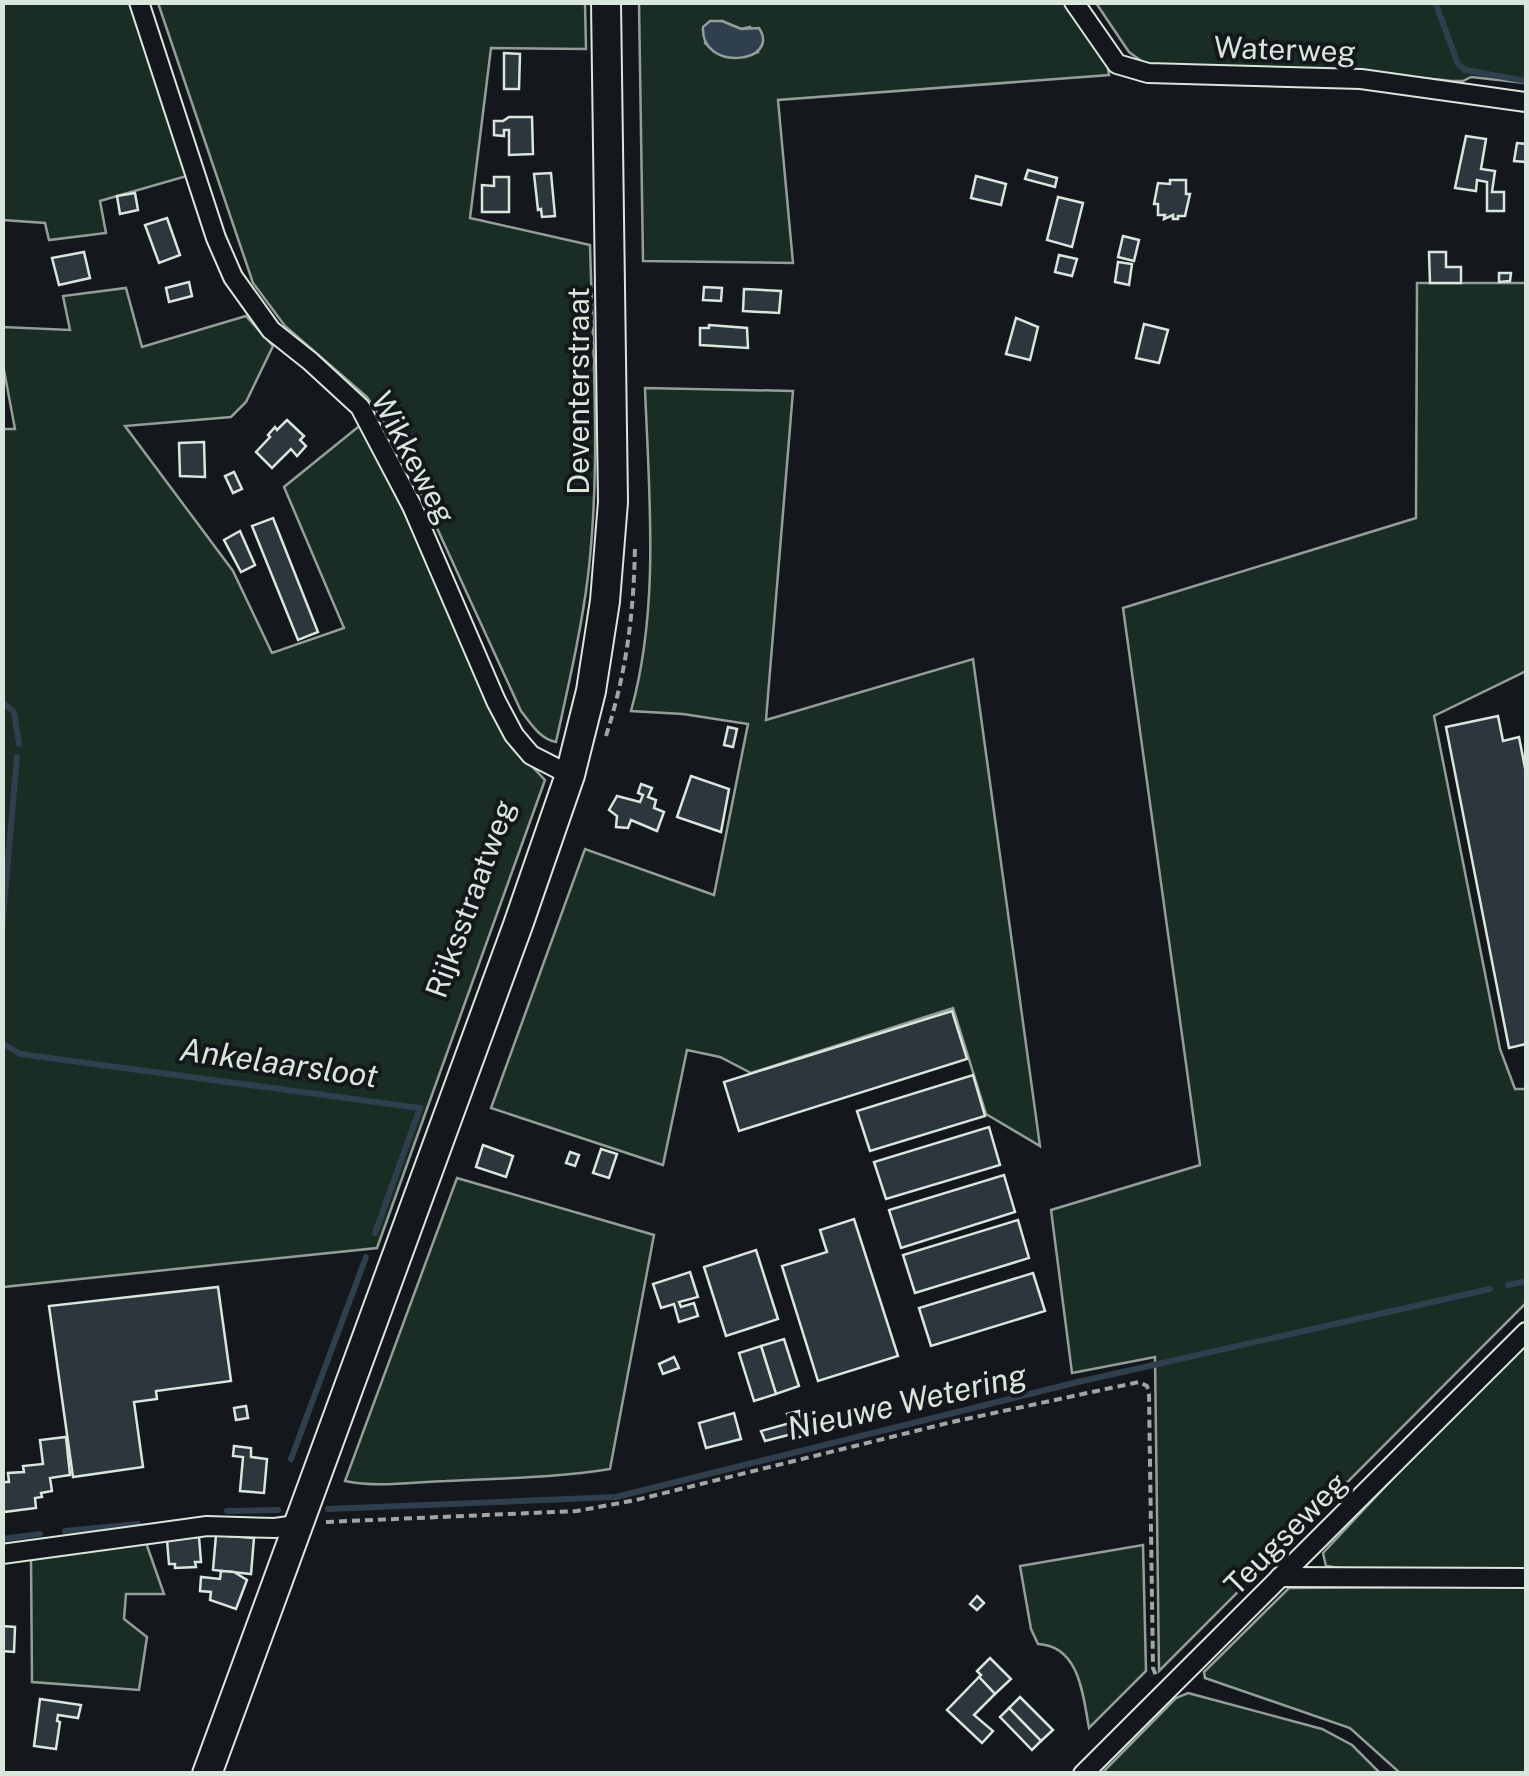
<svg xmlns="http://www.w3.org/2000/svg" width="1529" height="1776" viewBox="0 0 1529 1776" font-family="'Public Sans',sans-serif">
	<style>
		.green { fill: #1a2d24; stroke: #939e99; stroke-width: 2.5; fill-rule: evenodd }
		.water { fill: #2f3f4d; stroke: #939e99; stroke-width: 2.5 }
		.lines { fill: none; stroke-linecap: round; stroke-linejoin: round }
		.stream { stroke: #2f3f4d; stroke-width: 6 }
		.building { fill: #2c363c; stroke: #d8e6dc; stroke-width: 2.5 }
		.minor-casing { stroke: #d8e6dc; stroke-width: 22 }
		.primary-casing { stroke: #d8e6dc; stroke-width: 32 }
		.path { stroke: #9da8a2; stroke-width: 4; stroke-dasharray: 8 5; stroke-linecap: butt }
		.minor { stroke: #14181c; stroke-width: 18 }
		.primary { stroke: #14181c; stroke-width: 28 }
		.labels { text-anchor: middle; stroke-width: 8; stroke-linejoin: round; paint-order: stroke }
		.street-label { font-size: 30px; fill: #d8e6dc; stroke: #14181c }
		.water-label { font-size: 32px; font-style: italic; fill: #d8e6dc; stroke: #14181c }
	</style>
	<rect width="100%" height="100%" fill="#14181c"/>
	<g class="green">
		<path d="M3,3H130L187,176L100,201L106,233L49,240L45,223L3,220Z"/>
		<path d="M158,3H585L586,49L491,48L470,218L590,245C593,354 601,466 588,576C581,632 568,687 556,742C540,739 531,724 521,711L397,441L367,397L285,326L253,283Z"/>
		<path d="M639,3H1074L1105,51L1109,75L778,100L793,263L643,261ZM722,21L741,29L750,27L758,52C737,60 721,59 705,43Z"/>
		<path d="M1096,3H1526V83L1471,77L1463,81H1452L1330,69L1147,65L1129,52Z"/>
		<path d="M1417,283H1526V671L1434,716L1500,1049L1515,1089H1526V1303L1159,1671L1155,1357L1072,1373L1051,1210L1200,1165L1123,608L1416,518Z"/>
		<path d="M126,288L142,347L246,316L273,346L246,402L231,417L125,426L233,571L272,653L344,628L284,487L363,423L479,675L523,757L545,780L377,1248L3,1287L2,429H15L3,365V327L70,330L63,296Z"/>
		<path d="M645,388L793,391L766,720L973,659L1040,1146L986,1114L953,1008L751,1073L720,1057L687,1050L663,1165L491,1108L585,849L714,895L748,724L683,714L631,711C660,607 649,495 645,388Z"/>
		<path d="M457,1178L654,1235L610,1469C556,1478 501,1478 446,1481C413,1482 378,1488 345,1481Z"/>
		<path d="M1526,1336V1568L1346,1569L1326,1566L1323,1553Z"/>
		<path d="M145,1540L164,1594H126L124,1619L147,1637L139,1690L32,1682L31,1557Z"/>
		<path d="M1143,1545L1146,1671L1089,1728C1083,1696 1080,1646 1038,1644L1031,1629L1020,1566Z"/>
		<path d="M1526,1586V1773H1400L1350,1728L1205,1678L1204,1672L1289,1588Z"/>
		<path d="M1188,1693L1322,1729L1352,1745L1380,1773H1102L1176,1698Z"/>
	</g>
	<path class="water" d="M710,21H722L741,29L759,28C782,63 700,73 703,27Z"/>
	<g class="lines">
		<g class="stream">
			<path d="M1435,2L1458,64L1465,70L1526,81"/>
			<path d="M2,702L14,712L19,744"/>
			<path d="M2,929L17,757"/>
			<path d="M2,1043L20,1054L420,1108L375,1233"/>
			<path d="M1508,1285L1526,1281"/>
			<path d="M291,1459L366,1257"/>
			<path d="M328,1509L616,1497L1078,1382L1490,1289"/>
			<path d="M227,1511L278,1510"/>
			<path d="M65,1531L138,1524"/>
			<path d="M2,1539L40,1534"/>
		</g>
	</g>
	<g class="building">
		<path d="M504,53L520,54L519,89H504Z"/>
		<path d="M509,117H532L533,154L509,155V130H504V136L494,135V121H503Z"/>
		<path d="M1466,136L1486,139L1481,169L1495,171L1492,192H1504V211H1487V182L1477,180L1476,191L1455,188Z"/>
		<path d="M1517,143L1526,144V162L1514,161Z"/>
		<path d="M1028,170L1057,178L1055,187L1025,179Z"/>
		<path d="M551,173L555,216L542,217L541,209L538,210L534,174Z"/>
		<path d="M976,176L1006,184L1001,205L971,198Z"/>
		<path d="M494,177H509V212H482V185L494,186Z"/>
		<path d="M1170,180H1186V194H1190L1185,216H1178V219H1173V215L1164,219L1165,215H1158V204H1154L1158,183L1170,184Z"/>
		<path d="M135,193L138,210L120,214L117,196Z"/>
		<path d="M1058,197L1083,203L1072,247L1047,240Z"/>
		<path d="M167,218L180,255L159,263L145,225Z"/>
		<path d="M1123,236L1139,240L1134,261L1118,257Z"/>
		<path d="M84,252L90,278L59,285L52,258Z"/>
		<path d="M1429,252H1446V267H1461V283H1430Z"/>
		<path d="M1059,255L1077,259L1072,276L1055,272Z"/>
		<path d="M1118,262L1132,264L1129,285L1115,282Z"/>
		<path d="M1499,273H1511L1510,281L1499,282Z"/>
		<path d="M189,282L192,296L169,302L166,288Z"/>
		<path d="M704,287L722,288L721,301L703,300Z"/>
		<path d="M744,289L781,291L779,313L743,311Z"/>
		<path d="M1016,318L1038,327L1030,360L1006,354Z"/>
		<path d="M1144,324L1168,330L1159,363L1136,358Z"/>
		<path d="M709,325L747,328L748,348L700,345V328H709Z"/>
		<path d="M287,420L304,436L300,440L306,446L297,456L291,449L272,468L256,452L270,437L268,435L275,427L277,430Z"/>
		<path d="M204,442L205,477L180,476L179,443Z"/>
		<path d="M234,472L242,489L233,493L225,476Z"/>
		<path d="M273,518L318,632L298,640L252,526Z"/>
		<path d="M240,531L255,565L241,572L224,540Z"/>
		<path d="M1498,716L1503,741L1519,737L1526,773V1044L1509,1048L1446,727Z"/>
		<path d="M728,727L737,729L733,747L724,745Z"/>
		<path d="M691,776L729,789L721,832L677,817Z"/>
		<path d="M641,784L652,788L648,797L656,800L654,808L664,812L657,831L631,820L628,828L616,827L617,816L609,810L617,796L640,802L643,795L638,793Z"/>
		<path d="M952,1011L967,1059L739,1131L724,1082Z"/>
		<path d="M973,1075L985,1116L870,1151L857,1111Z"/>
		<path d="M989,1127L1000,1165L886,1199L874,1162Z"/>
		<path d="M483,1145L513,1156L506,1177L476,1167Z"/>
		<path d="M601,1149L617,1154L609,1178L593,1173Z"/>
		<path d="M570,1152L579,1155L575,1166L566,1163Z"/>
		<path d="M1004,1175L1015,1212L901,1248L889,1210Z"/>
		<path d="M854,1219L898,1356L818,1381L782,1266L827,1252L820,1230Z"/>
		<path d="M1018,1220L1029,1258L915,1293L903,1255Z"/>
		<path d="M756,1250L778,1319L726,1336L704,1267Z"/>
		<path d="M690,1272L698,1297L679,1302L681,1307L694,1303L698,1316L679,1322L674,1304L661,1308L653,1284Z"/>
		<path d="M1033,1273L1045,1311L931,1346L919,1308Z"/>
		<path d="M218,1287L231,1381L156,1391L157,1399L134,1402L143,1467L73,1477L49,1306Z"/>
		<path d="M784,1339L799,1386L776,1394L761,1346Z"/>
		<path d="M761,1346L776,1394L754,1401L739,1353Z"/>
		<path d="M674,1357L679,1368L663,1374L659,1364Z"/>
		<path d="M246,1406L248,1418L236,1420L234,1408Z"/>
		<path d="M799,1411L805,1435L794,1439L787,1414Z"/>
		<path d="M734,1413L741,1439L706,1448L699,1423Z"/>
		<path d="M790,1423L792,1434L765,1441L761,1431Z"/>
		<path d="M66,1437L70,1475L50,1478L52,1491L41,1493L42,1497L35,1498L36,1508L4,1512L2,1482H9L8,1473L24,1472L23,1466L43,1464L40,1440Z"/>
		<path d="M234,1446L251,1448V1457L267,1459L264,1493L240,1491L243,1457L233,1456Z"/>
		<path d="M216,1535L254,1538L251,1574L213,1570Z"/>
		<path d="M199,1537L201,1562H195L196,1567L175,1568V1564H169L167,1540Z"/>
		<path d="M221,1571L234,1572L247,1580L236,1609L210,1600L211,1592L200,1591L201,1577L220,1579Z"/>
		<path d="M977,1596L984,1603L977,1610L970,1604Z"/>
		<path d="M2,1626L15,1627L14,1652L2,1651Z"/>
		<path d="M990,1658L1011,1679L995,1694L979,1677L981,1675L977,1671Z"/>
		<path d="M979,1677L995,1694L974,1715L993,1731L982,1743L947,1710Z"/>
		<path d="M1020,1697L1053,1730L1041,1741L1009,1708Z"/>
		<path d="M40,1699L81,1705L78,1718L58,1715L57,1721L60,1722L56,1749L34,1746Z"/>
		<path d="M1009,1708L1041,1741L1032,1750L1000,1717Z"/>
	</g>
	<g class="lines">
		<g class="minor-casing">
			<g id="minor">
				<path d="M139,2L216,238L233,277L271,330L310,361L360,407L412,506L496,701L514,735L531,755L570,775"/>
				<path d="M1074,2L1117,64L1148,73L1361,79L1526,102"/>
				<path d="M2,1554L207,1526L275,1528L296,1525"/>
				<path d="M1280,1577L1526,1578"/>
				<path d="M1083,1774L1526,1332"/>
			</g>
		</g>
		<g class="primary-casing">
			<path id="primary" d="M207,1774L518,925L570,775L591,691L605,601L613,502L606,2"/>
		</g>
		<g class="path">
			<path d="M606,736C627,670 634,612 635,544"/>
			<path d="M326,1522L577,1511L636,1500L952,1422L1139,1382L1147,1386L1149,1394L1153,1668L1157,1678"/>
		</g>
		<use href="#minor" class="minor"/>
		<use href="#primary" class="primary"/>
	</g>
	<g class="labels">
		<g class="street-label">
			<text transform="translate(1285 50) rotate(2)" y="10">Waterweg</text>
			<text transform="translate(579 391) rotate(-90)" y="10">Deventerstraat</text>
			<text transform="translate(413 458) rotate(62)" y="10">Wikkeweg</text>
			<text transform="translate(471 899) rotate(-70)" y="10">Rijksstraatweg</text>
			<text transform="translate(1286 1534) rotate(-45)" y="10">Teugseweg</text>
		</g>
		<g class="water-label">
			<text transform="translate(279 1063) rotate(8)" y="11">Ankelaarsloot</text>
			<text transform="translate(907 1402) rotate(-13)" y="11">Nieuwe Wetering</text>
		</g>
	</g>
	<rect width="1529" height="1776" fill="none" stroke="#d8e6dc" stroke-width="10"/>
</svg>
